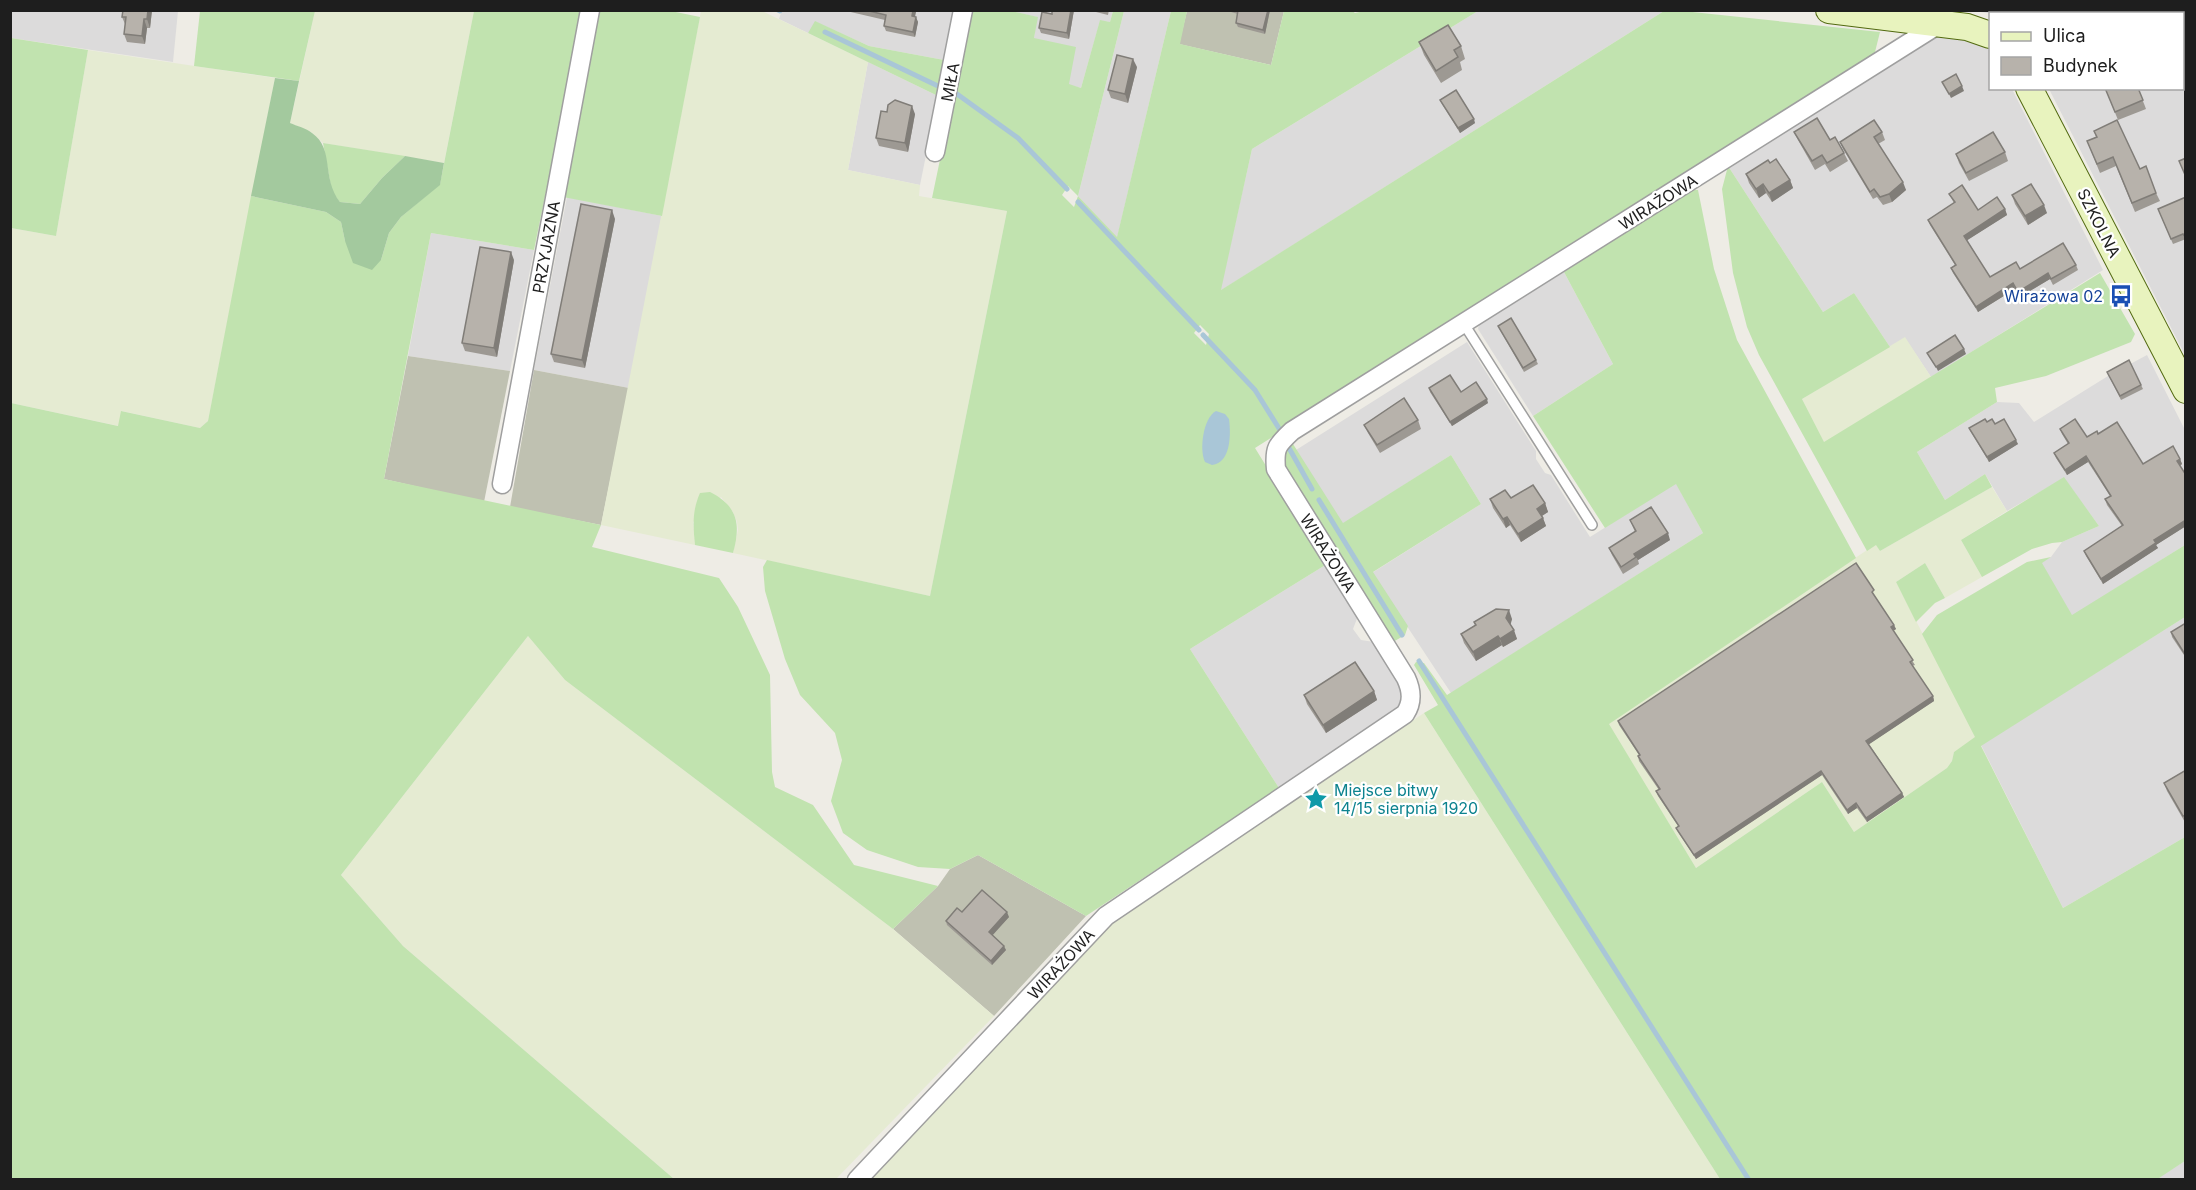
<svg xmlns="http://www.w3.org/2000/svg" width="2196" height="1190" viewBox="0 0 2196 1190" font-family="Inter,sans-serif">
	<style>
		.residential { fill: #dcdbdb }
		.construction { fill: #bfc1b1 }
		.farmland { fill: #e5ebd2 }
		.grass { fill: #c1e3af; fill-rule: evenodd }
		.forest { fill: #a3c99e }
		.water { fill: #a9c6d7 }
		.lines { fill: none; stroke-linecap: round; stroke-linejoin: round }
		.stream { stroke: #a9c6d7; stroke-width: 5 }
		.lane-casing { stroke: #9f9f9f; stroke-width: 12 }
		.street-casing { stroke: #9f9f9f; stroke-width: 21 }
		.secondary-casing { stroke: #526a10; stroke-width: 28 }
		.lane { stroke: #fff; stroke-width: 9 }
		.street { stroke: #fff; stroke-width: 18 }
		.secondary { stroke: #e8f3be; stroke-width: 26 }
		.wall { fill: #9d9993 }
		.shaded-wall { fill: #807d78 }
		.building { fill: #b7b2ab; stroke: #807d78; stroke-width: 1.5 }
		.labels { text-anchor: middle; stroke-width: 4.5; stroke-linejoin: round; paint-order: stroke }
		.street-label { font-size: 16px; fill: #1e1e1e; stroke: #fff }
		.transit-label { font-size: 16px; fill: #164399; stroke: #fff; text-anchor: end }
		.culture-label { font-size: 16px; fill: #0d838f; stroke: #fff; text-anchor: start }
	</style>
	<rect width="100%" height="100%" fill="#eeece5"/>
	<g class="residential">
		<path d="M782,10L954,11L944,60L869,46L816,22L808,33L779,19Z"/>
		<path d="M2118,10L2185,11V355L2049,89L2182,88V14L2110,13Z"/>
		<path d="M10,11H178L173,62L11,38Z"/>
		<path d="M1011,11H1113L1110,22L1100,21L1081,88L1069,85L1034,38L1037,17Z"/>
		<path d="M1124,11H1171L1117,238L1078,196Z"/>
		<path d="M1478,11H1664L1220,291L1252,149Z"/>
		<path d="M1973,11L2052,10V11L2046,14H1994Z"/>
		<path d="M1952,32L1988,46L1990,50V88L2012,89L2103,270L1931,377L1905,338L1890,347L1854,293L1823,312L1728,166L1940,33Z"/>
		<path d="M868,62L938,96L920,185L848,170Z"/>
		<path d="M567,197L662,216L629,388L534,370Z"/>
		<path d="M431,233L534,250L510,371L408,356Z"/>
		<path d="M1564,272L1613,364L1533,416L1478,329L1479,324Z"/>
		<path d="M1467,342L1536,451V459L1545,473L1551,475L1590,537L1676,483L1703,533L1451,693L1372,573L1481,504L1451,455L1343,524L1296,450Z"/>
		<path d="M2147,355L2185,430V545L2072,616L2041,563L2051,557L2062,542L2099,526L2064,478L2007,511L1985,474L1945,500L1917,452L1997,402L2019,403L2034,422L2108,376Z"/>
		<path d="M1327,564L1358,616L1353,629L1361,640L1374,642L1403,689L1400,709L1279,788L1190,649Z"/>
		<path d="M2185,617V837L2063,908L1981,745Z"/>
		<path d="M2185,1161V1179H2156Z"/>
	</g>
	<g class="construction">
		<path d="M1187,11H1284L1271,65L1179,44Z"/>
		<path d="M408,356L510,371L484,502L384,479Z"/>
		<path d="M534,370L629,388L601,525L510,507Z"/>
		<path d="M978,855L1086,916L994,1016L893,929L938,886L950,869Z"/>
	</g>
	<g class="farmland">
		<path d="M315,11H474L444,163L323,143L311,132L290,123Z"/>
		<path d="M701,11H762L868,62L848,170L920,185L919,196L1007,211L930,596L733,553L738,530L737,522L733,512L721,497L693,522L695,545L601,525Z"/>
		<path d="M88,50L275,78L208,421L200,428L122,411L119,426L11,403L10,228L56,236Z"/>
		<path d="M1905,337L1931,377L1824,443L1802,399Z"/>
		<path d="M1992,487L2007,511L1961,540L1982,577L1945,598L1925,563L1896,582L1976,737L1954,752L1952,761L1947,768L1854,832L1822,782L1696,868L1608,724L1876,544L1880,551Z"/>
		<path d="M528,636L565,680L893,929L994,1016L836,1179H674L403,946L341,875Z"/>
		<path d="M1424,713L1720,1179L868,1180L1111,920Z"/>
	</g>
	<g class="grass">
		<path d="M1351,10L1355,13L1368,10L1478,11L1252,149L1221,290L1664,11H1683L1880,32L1874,56L1255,448L1327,564L1190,649L1279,788L1086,916L978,855L950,869L918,867L867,850L843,833L831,801L842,760L835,733L800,695L785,659L765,591L763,567L767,560L930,596L1007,211L932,198L971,11H1011L1038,17L1034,38L1076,47L1069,84L1081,88L1100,20L1110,22L1113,11H1124L1078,196L1117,237L1171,11H1187L1180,44L1271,65L1284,11ZM1068,186L1078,196L1074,207L1062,195ZM1200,325L1209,334L1206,345L1194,333Z"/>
		<path d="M200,11H315L299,81L194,66Z"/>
		<path d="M474,11H583L534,250L431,233L384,479L601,525L592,547L719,578L738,607L770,675L772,772L775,787L813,805L854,865L938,886L893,929L565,680L528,636L341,875L403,946L674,1179L11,1180V403L118,426L121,411L200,428L208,421L251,196L326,212L341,222L345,241L381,260L389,233L401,217L440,184Z"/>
		<path d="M599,11H671L700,17L662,216L563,197Z"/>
		<path d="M815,21L869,46L944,60L938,96L808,33Z"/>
		<path d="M11,38L88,50L56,236L11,228Z"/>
		<path d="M323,143L405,156L382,178L360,204L340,202L332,192Z"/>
		<path d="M1728,166L1823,312L1854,293L1890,347L1802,399L1824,442L2100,273L2135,334L2131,342L2046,376L1995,388L1997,402L1917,452L1945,500L1985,474L1992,487L1880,551L1876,545L1867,551L1759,355L1747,327L1733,273L1722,189Z"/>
		<path d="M1690,190H1698L1714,269L1737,340L1856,558L1609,724L1696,868L1822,782L1854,832L1947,768L1952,761L1954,752L1975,737L1922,634L1937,615L2027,562L2051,557L2042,563L2072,615L2185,545V617L1981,746L2063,908L2185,837V1161L2156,1180L1720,1179L1424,713L1438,705L1414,665L1416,662L1424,663L1447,695L1703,533L1676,484L1605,528L1533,416L1613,364L1564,272Z"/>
		<path d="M1293,444L1343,523L1451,455L1481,504L1373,572L1408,626L1405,635L1393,642L1283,462L1284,450Z"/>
		<path d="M2064,477L2099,526L2062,542L2052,543L2032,549L1982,577L1961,540Z"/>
		<path d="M710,492C738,506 741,525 733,553L695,545C693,526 692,511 700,493Z"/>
		<path d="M1925,563L1945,598L1935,603L1916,622L1896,582Z"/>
	</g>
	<path class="forest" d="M275,78L299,81L290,123C297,126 306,128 312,133C335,149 321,178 340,202L360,204L382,178L405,156L444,163L440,185L401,217L389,233L381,260L372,270L353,263L345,241L341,222L326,212L251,196Z"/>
	<path class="water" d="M1216,411L1225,414L1229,419C1231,434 1231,463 1212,465L1205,462C1199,450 1203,418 1216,411Z"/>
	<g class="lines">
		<g class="stream">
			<path d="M778,10L780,11"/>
			<path d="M825,32L940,87"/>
			<path d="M957,94L1018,138L1067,189"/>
			<path d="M1078,202L1199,330"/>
			<path d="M1203,335L1255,390L1280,430"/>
			<path d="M1289,448L1312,489"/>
			<path d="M1319,500L1402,635"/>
			<path d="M1419,661L1749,1180"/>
		</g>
		<g class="lane-casing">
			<path id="lane" d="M1464,324L1592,525"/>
		</g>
		<g class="street-casing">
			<g id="street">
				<path d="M2080,14L2087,10"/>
				<path d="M935,152L963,10"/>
				<path d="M502,484L590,10"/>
				<path d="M857,1180L1106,916L1405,714C1413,702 1412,691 1406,678L1276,469C1274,448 1277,445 1292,431L1939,24"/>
			</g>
		</g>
		<g class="secondary-casing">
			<g id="secondary">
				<path d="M1829,10L1967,27L1990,35"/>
				<path d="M2029,88L2186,390"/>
			</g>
		</g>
		<use href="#lane" class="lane"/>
		<use href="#street" class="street"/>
		<use href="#secondary" class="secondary"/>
	</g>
	<g class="wall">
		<path d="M152,10L150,28H147L145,44L127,42L124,34L125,24L122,17Z"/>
		<path d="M842,10H915V17L918,22L915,37L886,31L884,26L885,20Z"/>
		<path d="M1074,10L1069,39L1041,33L1039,28L1052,14Z"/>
		<path d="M1088,10H1109L1108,15Z"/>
		<path d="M1224,10H1270L1265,34L1238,27L1236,23L1238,14Z"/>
		<path d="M1419,42L1461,46L1465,59L1460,62L1462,70L1441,83L1424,55Z"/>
		<path d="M1137,67L1128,103L1111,98L1108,90Z"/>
		<path d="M2105,88H2138L2146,109L2118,120Z"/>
		<path d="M1440,100L1475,123L1460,133L1442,104Z"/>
		<path d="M887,112L915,114L908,152L879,146L876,138Z"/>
		<path d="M2094,131L2140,169L2156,193L2160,201L2135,212L2116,166L2100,173L2087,141L2096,137Z"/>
		<path d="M1794,132L1830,140L1844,153L1848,161L1830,172L1825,164L1815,170L1798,140Z"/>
		<path d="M1882,132L1885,140L1878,144L1906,190L1892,202L1883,205L1877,197L1873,199L1843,149L1840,142Z"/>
		<path d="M2005,152L2008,161L1969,181L1959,163L1956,154Z"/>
		<path d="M1770,163L1790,180L1793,188L1772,202L1766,193L1759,198L1749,183L1746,174Z"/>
		<path d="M1949,194L1978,210L2005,209L2007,215L1967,240L1990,277L2020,269L2076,265L2078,270L2053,285L2050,279L2020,297L2015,289L1978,312L1953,273L1951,268L1955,265L1930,225L1928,220L1954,203Z"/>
		<path d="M2012,195L2047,213L2028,225L2015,204Z"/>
		<path d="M2186,197V239L2173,244L2158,209Z"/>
		<path d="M615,219L585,368L554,362L551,354Z"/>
		<path d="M514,260L497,357L465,351L462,343Z"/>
		<path d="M1498,326L1536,360L1538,364L1524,372L1500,330Z"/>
		<path d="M2107,372L2141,385L2143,389L2121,400Z"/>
		<path d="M1429,388L1461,392L1488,403L1452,426L1430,392Z"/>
		<path d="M1418,420L1421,429L1380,453L1368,433L1364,425Z"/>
		<path d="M1987,422L1995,424L2018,444L1989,462L1971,432L1969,428Z"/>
		<path d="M2060,429L2087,437L2098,434L2143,464L2180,459L2182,464L2180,466L2186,475V526L2156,545L2158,548L2103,584L2086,556L2084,551L2122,526L2107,505L2105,499L2110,496L2088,462L2067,475L2056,458L2054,453L2068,444L2062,434Z"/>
		<path d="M1511,498L1545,503L1548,512L1542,516L1546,526L1521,542L1510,525L1506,528L1493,508L1490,499Z"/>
		<path d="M1630,520L1670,540L1638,560L1639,564L1623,574L1612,555L1609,548L1635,532Z"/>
		<path d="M1876,594L1874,595L1896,629L1893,631L1915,665L1912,666L1933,696L1934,701L1869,744L1902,793L1904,797L1867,822L1857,808L1848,814L1822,775L1696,859L1678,832L1676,828L1678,826L1658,796L1656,791L1659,790L1639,761L1638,756L1639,755L1619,725L1618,721Z"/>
		<path d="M1512,619L1510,624L1517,639L1503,647L1502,645L1476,661L1464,643L1461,634L1475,625L1474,622Z"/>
		<path d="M2186,625V658L2172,637L2171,632Z"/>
		<path d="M1374,691L1377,700L1326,733L1307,704L1304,695Z"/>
		<path d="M2186,770V824L2167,791L2164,783Z"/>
		<path d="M962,912L1009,917L992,935L1006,950L992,965L947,925L946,921Z"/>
	</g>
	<g class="shaded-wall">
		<path d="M148,10H152L150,28L147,19Z"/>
		<path d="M913,10H915L916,12L914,22L912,16Z"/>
		<path d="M1071,10H1074L1069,39L1067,33Z"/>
		<path d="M1268,10H1270L1265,34L1263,30Z"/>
		<path d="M916,17L918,22L915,37L913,32Z"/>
		<path d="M144,19L147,28L145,44L142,36Z"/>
		<path d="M1133,59L1137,67L1128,103L1125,94Z"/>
		<path d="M1962,86L1964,91L1951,98L1949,94Z"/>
		<path d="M912,106L915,114L908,152L905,143Z"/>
		<path d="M1474,119L1475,123L1460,133L1458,128Z"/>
		<path d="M1790,180L1793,188L1772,202L1769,193Z"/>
		<path d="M1903,182L1906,190L1892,202L1889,194Z"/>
		<path d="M1763,184L1766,193L1759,198L1756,189Z"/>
		<path d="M2044,205L2047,213L2028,225L2025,216Z"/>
		<path d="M2005,209L2007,215L1966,241L1964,236Z"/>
		<path d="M612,210L615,219L585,368L582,360Z"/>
		<path d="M511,252L514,260L497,357L494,348Z"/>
		<path d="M2048,273L2050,279L2020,297L2018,292Z"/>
		<path d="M2013,283L2015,289L1978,312L1976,307Z"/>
		<path d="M1964,349L1966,354L1938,371L1936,367Z"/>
		<path d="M1487,399L1488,403L1452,426L1450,422Z"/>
		<path d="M2016,440L2018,444L1989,462L1987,457Z"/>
		<path d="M2086,456L2088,462L2067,475L2065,470Z"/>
		<path d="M2180,459L2182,464L2179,466L2177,461Z"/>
		<path d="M1545,503L1548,512L1540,517L1537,509Z"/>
		<path d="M1507,517L1510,525L1506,528L1503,519Z"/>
		<path d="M1543,518L1546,526L1521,542L1518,534Z"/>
		<path d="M2186,520V526L2156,545L2158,548L2103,584L2101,579L2154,540Z"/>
		<path d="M1668,533L1670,540L1638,560L1634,554Z"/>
		<path d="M1509,610L1512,619L1510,627L1506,618Z"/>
		<path d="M1894,625L1896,629L1893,631L1891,627Z"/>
		<path d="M1514,630L1517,639L1503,647L1500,639Z"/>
		<path d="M1498,636L1502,645L1476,661L1473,652Z"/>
		<path d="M1374,691L1377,700L1326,733L1323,725Z"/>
		<path d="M1933,696L1934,701L1868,745L1866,741Z"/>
		<path d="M1821,771L1822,775L1696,859L1694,855Z"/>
		<path d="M1902,793L1904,797L1867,822L1866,818Z"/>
		<path d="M1856,803L1857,808L1848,814L1847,810Z"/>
		<path d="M1007,912L1009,917L991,937L989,932Z"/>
		<path d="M1004,946L1006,950L992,965L991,961Z"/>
	</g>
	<g class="building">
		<path d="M123,10H148L147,19H144L142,36L124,34L126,17H122Z"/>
		<path d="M865,10H913L912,16L916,17L913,32L884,26L886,15Z"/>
		<path d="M1052,10H1071L1067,33L1039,28L1042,12L1052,14Z"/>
		<path d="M1238,10H1268L1263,30L1236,23Z"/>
		<path d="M1448,25L1461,46L1454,50L1458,57L1436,71L1419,42Z"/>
		<path d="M1117,55L1133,59L1125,94L1108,90Z"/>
		<path d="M1956,74L1962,86L1949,94L1942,82Z"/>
		<path d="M2105,88H2138L2143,100L2115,112Z"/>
		<path d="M1456,90L1474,119L1458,128L1440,100Z"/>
		<path d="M895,100L912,106L905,143L876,138L881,111L887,112L888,105Z"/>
		<path d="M1817,118L1830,140L1835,137L1844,153L1827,163L1822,155L1812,161L1794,132Z"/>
		<path d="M1874,120L1882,132L1874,137L1903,182L1889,194L1880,197L1874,189L1870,192L1840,142Z"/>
		<path d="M2117,120L2140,169L2146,166L2156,193L2132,203L2113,157L2097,164L2087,141L2097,137L2094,131Z"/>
		<path d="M1993,132L2005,152L1966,173L1956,154Z"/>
		<path d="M2186,158V177L2179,161Z"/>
		<path d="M1776,159L1790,180L1769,193L1763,184L1756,189L1746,174L1768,160L1770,163Z"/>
		<path d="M2031,184L2044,205L2025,216L2012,195Z"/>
		<path d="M1962,185L1978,210L1997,197L2005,209L1964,236L1990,277L2016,262L2020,269L2063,243L2076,265L2051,279L2048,273L2018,292L2013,283L1976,307L1951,268L1956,265L1928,220L1955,202L1949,194Z"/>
		<path d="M2186,197V238L2183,234L2171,239L2158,209Z"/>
		<path d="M581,204L612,210L582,360L551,354Z"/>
		<path d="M480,247L511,252L494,348L462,343Z"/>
		<path d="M1511,318L1536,360L1523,368L1498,326Z"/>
		<path d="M1955,335L1964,349L1936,367L1927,353Z"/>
		<path d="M2129,360L2141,385L2120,396L2107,372Z"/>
		<path d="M1450,375L1461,392L1476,382L1487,399L1450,422L1429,388Z"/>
		<path d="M1404,398L1418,420L1377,445L1364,425Z"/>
		<path d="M1985,419L1987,422L1992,419L1995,424L2004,419L2016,440L1987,457L1969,428Z"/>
		<path d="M2075,419L2087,437L2097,431L2098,434L2117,422L2143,464L2173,446L2180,459L2177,461L2186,475V520L2154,540L2156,543L2101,579L2084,551L2123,525L2105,499L2111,496L2086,456L2065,470L2054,453L2069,443L2060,429Z"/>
		<path d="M1533,485L1545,503L1537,509L1543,518L1518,534L1507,517L1503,519L1490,499L1505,490L1511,498Z"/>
		<path d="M1651,507L1668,533L1634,554L1636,557L1621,567L1609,548L1636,531L1630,520Z"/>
		<path d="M1856,563L1874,590L1872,592L1894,625L1891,627L1913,660L1910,662L1933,696L1866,741L1902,793L1866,818L1856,803L1847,810L1821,771L1694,855L1676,828L1679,826L1656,791L1660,789L1638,756L1640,755L1618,721Z"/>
		<path d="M1496,609L1509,610L1506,618L1514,630L1500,639L1498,636L1473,652L1461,634L1476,625L1474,622Z"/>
		<path d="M2184,624L2186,625V656L2171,632Z"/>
		<path d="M1355,662L1374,691L1323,725L1304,695Z"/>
		<path d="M2186,770V815L2183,816L2164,783Z"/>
		<path d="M982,890L1007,912L989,932L1004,946L991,961L946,921L957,908L962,912Z"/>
	</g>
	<defs>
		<g id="bus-bare" transform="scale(1.8)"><path d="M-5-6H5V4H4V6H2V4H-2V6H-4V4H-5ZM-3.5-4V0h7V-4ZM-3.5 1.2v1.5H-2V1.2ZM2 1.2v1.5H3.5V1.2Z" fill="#1a4fb4" stroke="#fff" stroke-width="2.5" paint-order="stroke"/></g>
		<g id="sight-bare" transform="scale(1.8)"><path d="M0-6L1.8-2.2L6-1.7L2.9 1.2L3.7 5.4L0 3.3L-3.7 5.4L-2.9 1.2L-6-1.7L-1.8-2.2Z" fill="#0f9aa8" stroke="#fff" stroke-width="2.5" paint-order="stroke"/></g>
	</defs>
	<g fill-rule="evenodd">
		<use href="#bus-bare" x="2121" y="296"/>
		<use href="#sight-bare" x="1316" y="799"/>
	</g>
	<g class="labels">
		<g class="street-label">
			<text transform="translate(950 82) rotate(-79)" y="6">MIŁA</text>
			<text transform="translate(1658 202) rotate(-32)" y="6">WIRAŻOWA</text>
			<text transform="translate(2099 223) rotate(63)" y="6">SZKOLNA</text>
			<text transform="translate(546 247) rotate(-80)" y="6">PRZYJAZNA</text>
			<text transform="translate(1328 553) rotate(58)" y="6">WIRAŻOWA</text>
			<text transform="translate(1061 964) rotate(-47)" y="6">WIRAŻOWA</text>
		</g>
		<g class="transit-label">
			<text x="2103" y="302">Wirażowa 02</text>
		</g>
		<g class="culture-label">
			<text x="1334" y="796">Miejsce bitwy<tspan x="1334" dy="18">14/15 sierpnia 1920</tspan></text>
		</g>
	</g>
	<rect width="2196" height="1190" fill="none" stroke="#1e1e1e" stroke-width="24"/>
	<rect x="1989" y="12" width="195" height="78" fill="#ffffff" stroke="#a5a5a5" stroke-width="1.5"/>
	<rect x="2001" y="32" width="30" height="9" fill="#e8f3be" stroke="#a5a5a5" stroke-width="1.5"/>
	<text x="2043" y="42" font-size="18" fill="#1e1e1e">Ulica</text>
	<rect x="2001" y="57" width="30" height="18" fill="#b7b2ab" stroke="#a5a5a5" stroke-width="1.5"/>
	<text x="2043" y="72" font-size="18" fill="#1e1e1e">Budynek</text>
</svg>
